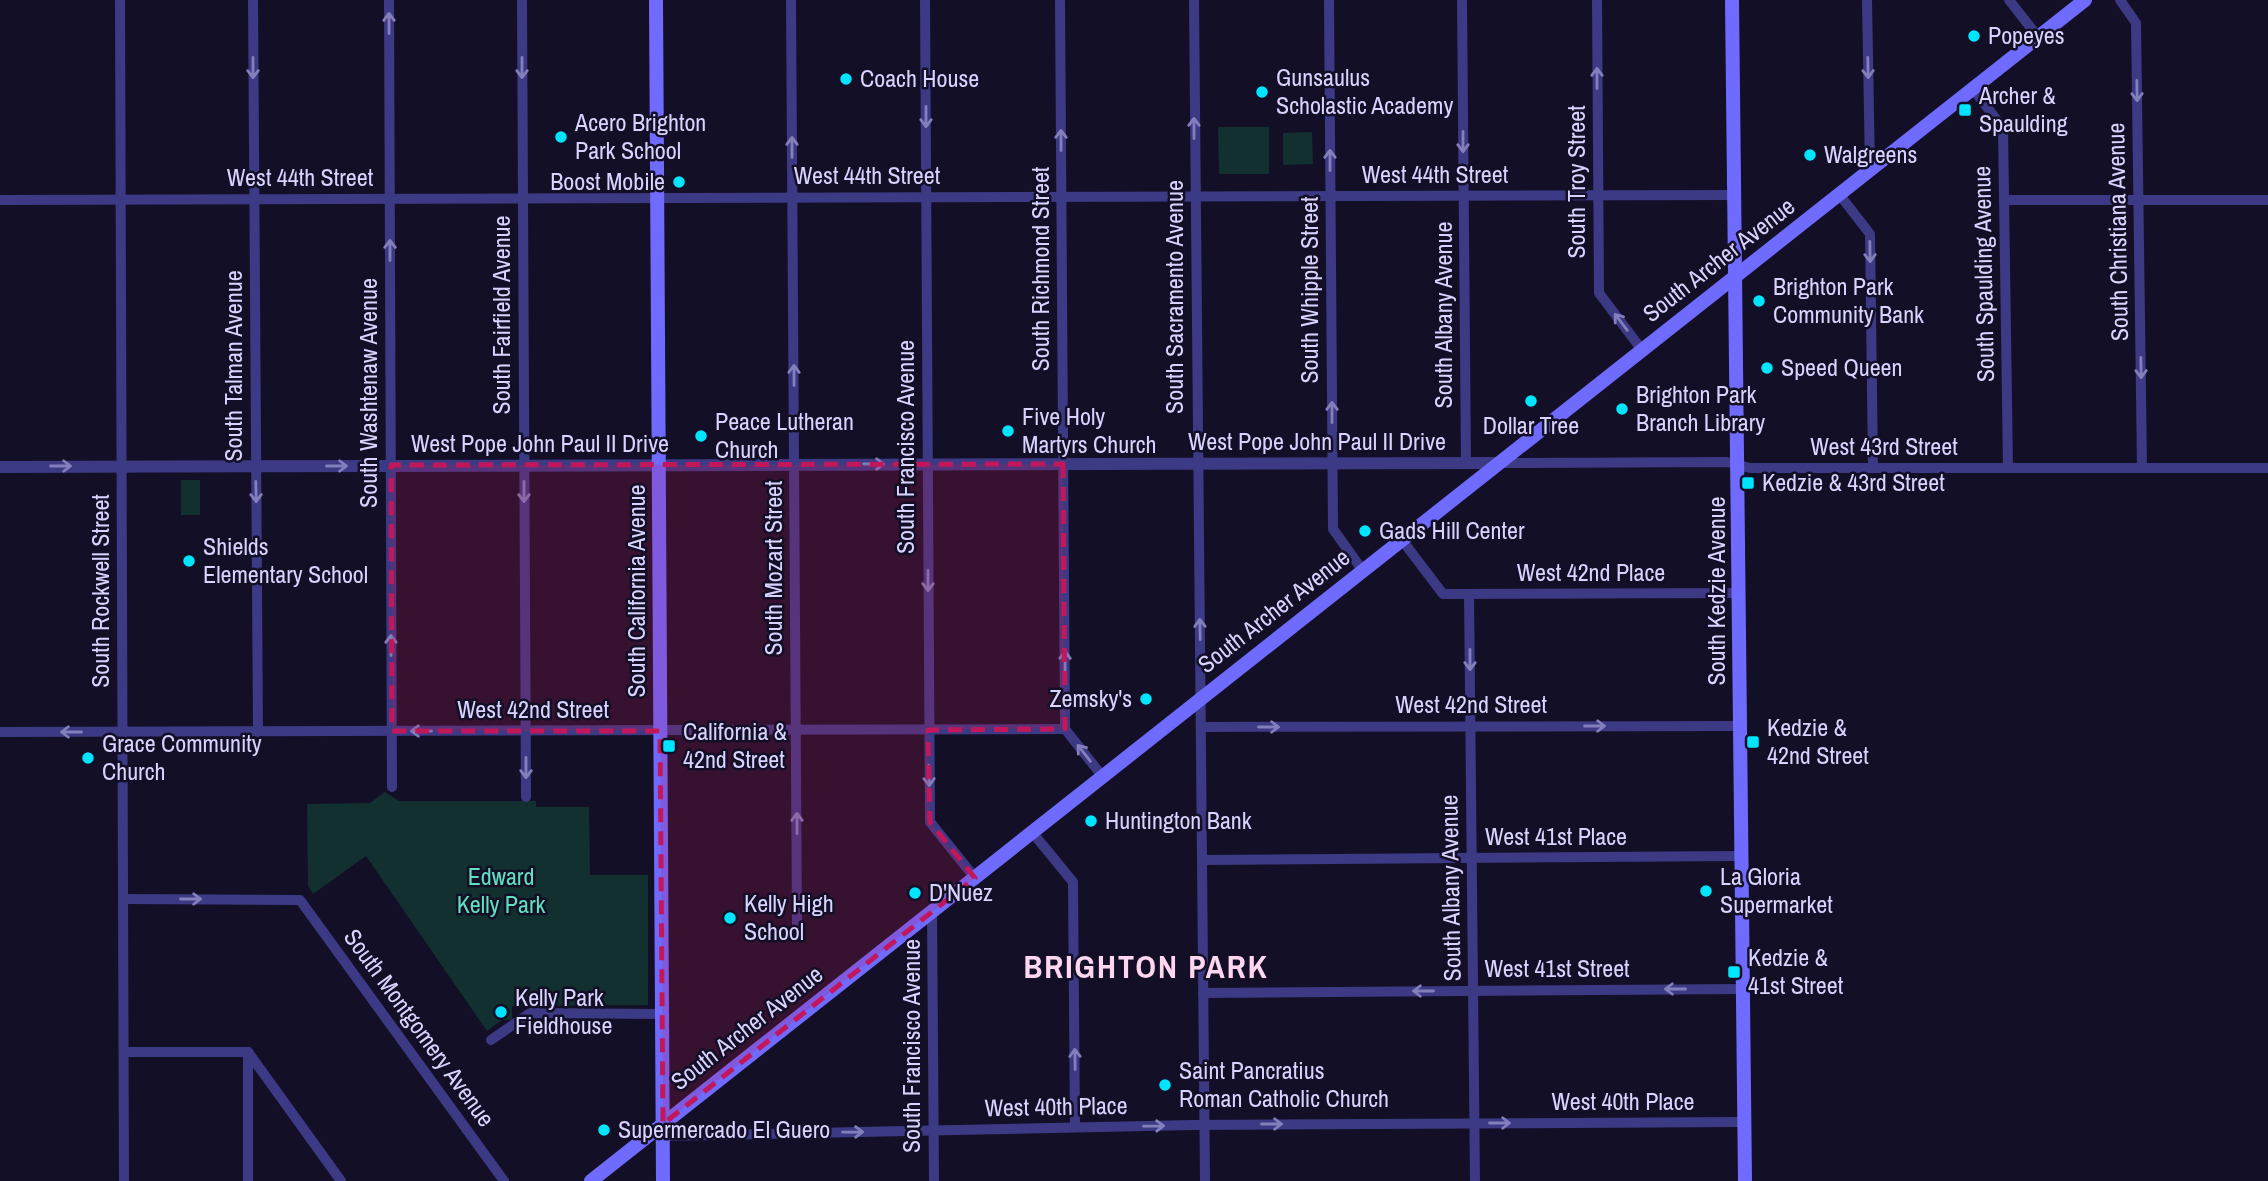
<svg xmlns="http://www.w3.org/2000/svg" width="2268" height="1181" viewBox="0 0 2268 1181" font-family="'Archivo Narrow',sans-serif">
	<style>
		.green { fill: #12302f }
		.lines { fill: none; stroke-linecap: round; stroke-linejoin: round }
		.minor { stroke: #3d3a85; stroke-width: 10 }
		.tertiary { stroke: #3d3a85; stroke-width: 12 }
		.secondary { stroke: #6f6bff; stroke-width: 14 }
		.oneway { stroke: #837fbc }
		.marked { fill: #c2185b; fill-opacity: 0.2; stroke: #c2185b; stroke-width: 5; stroke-dasharray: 14 9; stroke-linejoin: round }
		.poi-dot { fill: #00e5ff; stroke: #130f26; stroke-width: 2.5 }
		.labels { text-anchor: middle; stroke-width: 5; stroke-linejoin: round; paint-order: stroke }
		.poi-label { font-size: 24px; fill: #d9d4ff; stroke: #130f26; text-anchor: start }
		.street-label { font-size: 24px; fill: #d9d4ff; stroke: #130f26 }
		.park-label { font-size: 24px; fill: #5fe0c0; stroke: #130f26 }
		.district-label { font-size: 32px; font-weight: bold; letter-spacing: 2px; fill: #ffd6f0; stroke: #130f26 }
	</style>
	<rect width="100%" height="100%" fill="#130f26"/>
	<g class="green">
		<path d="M1218,127H1269V174H1219Z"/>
		<path d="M1312,132L1313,164L1283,165V133Z"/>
		<rect x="181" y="480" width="19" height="35"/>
		<path d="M385,792L399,801H536V807H589L590,875H648V1005L512,1006V1020H502L487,1031L366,856L313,894L308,886L307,804L370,803Z"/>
	</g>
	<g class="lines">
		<g class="minor">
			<path d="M120,0L124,1181"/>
			<path d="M253,0L258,732"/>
			<path d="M389,0L392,787"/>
			<path d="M522,0L526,797"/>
			<path d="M791,0L797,926"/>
			<path d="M925,0L930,822L975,878"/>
			<path d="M1060,0L1065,729L1103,777"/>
			<path d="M1194,0L1205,1181"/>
			<path d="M1329,0L1333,529L1363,571"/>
			<path d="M1462,0L1466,463"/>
			<path d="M1597,0L1599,293L1642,350"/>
			<path d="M1867,0L1870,170"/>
			<path d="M2009,0L2038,37"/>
			<path d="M2120,0L2136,23L2142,468"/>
			<path d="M1973,89L2003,128L2008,468"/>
			<path d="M1839,194L1870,234L1873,468"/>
			<path d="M0,200L1735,195"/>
			<path d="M2004,200H2268"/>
			<path d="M1500,463L1727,462L1750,468H2268"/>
			<path d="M1402,540L1443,594L1740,593"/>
			<path d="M1469,594L1475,1181"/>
			<path d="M1201,727L1741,726"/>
			<path d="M0,732L1065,729"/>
			<path d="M1032,832L1073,882L1075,1127"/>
			<path d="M1202,860L1742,856"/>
			<path d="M123,899L300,900L504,1181"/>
			<path d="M932,911L934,1181"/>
			<path d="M1203,993L1743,989"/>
			<path d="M491,1040L530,1013L662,1014"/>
			<path d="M124,1052H248"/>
			<path d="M248,1052L341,1181"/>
			<path d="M248,1052V1181"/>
			<path d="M663,1136L1193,1125L1744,1122"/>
		</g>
		<path class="tertiary" d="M0,467L1500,463"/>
		<g class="secondary">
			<path d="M656,0L663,1181"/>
			<path d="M1732,0L1745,1181"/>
			<path d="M591,1181L2085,0"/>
		</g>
	</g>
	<defs><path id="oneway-shaft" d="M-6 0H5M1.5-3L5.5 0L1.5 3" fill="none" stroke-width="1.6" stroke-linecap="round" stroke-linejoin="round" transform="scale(1.75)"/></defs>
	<g class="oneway">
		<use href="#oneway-shaft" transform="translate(389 23) rotate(-90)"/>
		<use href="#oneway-shaft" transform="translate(253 68) rotate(90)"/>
		<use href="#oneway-shaft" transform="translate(522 68) rotate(90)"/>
		<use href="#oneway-shaft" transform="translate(1868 68) rotate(89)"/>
		<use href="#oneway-shaft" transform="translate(1597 78) rotate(-90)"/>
		<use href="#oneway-shaft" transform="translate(2137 91) rotate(89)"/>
		<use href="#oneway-shaft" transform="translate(926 117) rotate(90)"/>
		<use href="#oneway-shaft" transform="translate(1194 128) rotate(-90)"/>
		<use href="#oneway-shaft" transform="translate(1061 140) rotate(-90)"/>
		<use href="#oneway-shaft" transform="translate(1463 142) rotate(90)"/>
		<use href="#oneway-shaft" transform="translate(792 147) rotate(-90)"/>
		<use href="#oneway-shaft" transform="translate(1330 160) rotate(-90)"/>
		<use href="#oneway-shaft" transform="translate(390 250) rotate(-90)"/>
		<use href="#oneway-shaft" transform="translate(1870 252) rotate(89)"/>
		<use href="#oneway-shaft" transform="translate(1621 322) rotate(-127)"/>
		<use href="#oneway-shaft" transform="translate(2141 368) rotate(89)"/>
		<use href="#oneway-shaft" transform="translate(794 375) rotate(-90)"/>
		<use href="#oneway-shaft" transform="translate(1332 412) rotate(-90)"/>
		<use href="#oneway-shaft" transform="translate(874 464)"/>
		<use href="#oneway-shaft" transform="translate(61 466)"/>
		<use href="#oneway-shaft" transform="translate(337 466)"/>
		<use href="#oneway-shaft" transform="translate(256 492) rotate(89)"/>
		<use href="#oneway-shaft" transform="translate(524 492) rotate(90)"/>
		<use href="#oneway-shaft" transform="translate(928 581) rotate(90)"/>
		<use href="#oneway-shaft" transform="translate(1200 629) rotate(-91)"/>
		<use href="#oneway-shaft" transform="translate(391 645) rotate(-90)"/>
		<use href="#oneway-shaft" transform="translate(1470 660) rotate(90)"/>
		<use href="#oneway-shaft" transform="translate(1065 661) rotate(-90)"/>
		<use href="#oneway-shaft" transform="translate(1595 726)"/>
		<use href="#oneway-shaft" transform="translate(1269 727)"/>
		<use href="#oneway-shaft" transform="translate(421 731) rotate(180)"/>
		<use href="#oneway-shaft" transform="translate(71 732) rotate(180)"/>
		<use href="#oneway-shaft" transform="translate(1084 753) rotate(-128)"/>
		<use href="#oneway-shaft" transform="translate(526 768) rotate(90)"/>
		<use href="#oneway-shaft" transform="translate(929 776) rotate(89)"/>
		<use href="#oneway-shaft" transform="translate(797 823) rotate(-90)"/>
		<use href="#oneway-shaft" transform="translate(191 899)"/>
		<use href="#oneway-shaft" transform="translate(1675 989) rotate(180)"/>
		<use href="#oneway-shaft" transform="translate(1423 991) rotate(180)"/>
		<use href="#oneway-shaft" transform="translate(1075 1059) rotate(-91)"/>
		<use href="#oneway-shaft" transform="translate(1500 1123)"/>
		<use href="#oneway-shaft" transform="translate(1272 1124)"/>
		<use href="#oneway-shaft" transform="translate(1154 1126) rotate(-1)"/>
		<use href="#oneway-shaft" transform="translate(853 1132) rotate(-1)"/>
	</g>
	<path class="marked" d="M1063,464L1065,729L928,730L930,822L975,878L663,1124L660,731H392L391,465Z"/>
	<g class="poi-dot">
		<circle cx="1974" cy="36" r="7"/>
		<circle cx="846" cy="79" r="7"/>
		<circle cx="1262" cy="92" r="7"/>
		<rect x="1958" y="103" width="14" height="14" rx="3.5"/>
		<circle cx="561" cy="137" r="7"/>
		<circle cx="1810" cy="155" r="7"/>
		<circle cx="679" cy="182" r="7"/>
		<circle cx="1759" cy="301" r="7"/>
		<circle cx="1767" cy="368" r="7"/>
		<circle cx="1531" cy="401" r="7"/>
		<circle cx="1622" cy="409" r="7"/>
		<circle cx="1008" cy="431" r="7"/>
		<circle cx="701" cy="436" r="7"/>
		<rect x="1741" y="476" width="14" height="14" rx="3.5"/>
		<circle cx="1365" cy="531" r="7"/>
		<circle cx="189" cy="561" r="7"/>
		<circle cx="1146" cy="699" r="7"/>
		<rect x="1746" y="735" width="14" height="14" rx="3.5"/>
		<rect x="662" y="739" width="14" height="14" rx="3.5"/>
		<circle cx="88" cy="758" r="7"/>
		<circle cx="1091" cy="821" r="7"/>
		<circle cx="1706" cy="891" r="7"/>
		<circle cx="915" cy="893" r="7"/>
		<circle cx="730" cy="918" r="7"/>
		<rect x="1727" y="965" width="14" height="14" rx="3.5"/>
		<circle cx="501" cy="1012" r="7"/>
		<circle cx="1165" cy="1085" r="7"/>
		<circle cx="604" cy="1130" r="7"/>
	</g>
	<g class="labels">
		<g class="poi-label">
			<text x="1988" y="44">Popeyes</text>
			<text x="1276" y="86">Gunsaulus<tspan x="1276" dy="28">Scholastic Academy</tspan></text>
			<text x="860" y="87">Coach House</text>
			<text x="1979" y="104">Archer &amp;<tspan x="1979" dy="28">Spaulding</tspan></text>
			<text x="575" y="131">Acero Brighton<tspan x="575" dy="28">Park School</tspan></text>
			<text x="1824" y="163">Walgreens</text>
			<text x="665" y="190" text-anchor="end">Boost Mobile</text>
			<text x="1773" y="295">Brighton Park<tspan x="1773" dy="28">Community Bank</tspan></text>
			<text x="1781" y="376">Speed Queen</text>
			<text x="1636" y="403">Brighton Park<tspan x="1636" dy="28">Branch Library</tspan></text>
			<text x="1022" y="425">Five Holy<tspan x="1022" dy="28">Martyrs Church</tspan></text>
			<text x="715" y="430">Peace Lutheran<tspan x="715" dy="28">Church</tspan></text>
			<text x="1531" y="434" text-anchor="middle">Dollar Tree</text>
			<text x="1762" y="491">Kedzie &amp; 43rd Street</text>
			<text x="1379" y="539">Gads Hill Center</text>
			<text x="203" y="555">Shields<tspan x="203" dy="28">Elementary School</tspan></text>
			<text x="1132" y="707" text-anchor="end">Zemsky's</text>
			<text x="1767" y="736">Kedzie &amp;<tspan x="1767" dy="28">42nd Street</tspan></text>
			<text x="683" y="740">California &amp;<tspan x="683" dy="28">42nd Street</tspan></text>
			<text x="102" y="752">Grace Community<tspan x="102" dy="28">Church</tspan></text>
			<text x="1105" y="829">Huntington Bank</text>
			<text x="1720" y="885">La Gloria<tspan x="1720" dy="28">Supermarket</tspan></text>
			<text x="929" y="901">D'Nuez</text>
			<text x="744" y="912">Kelly High<tspan x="744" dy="28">School</tspan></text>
			<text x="1748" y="966">Kedzie &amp;<tspan x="1748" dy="28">41st Street</tspan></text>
			<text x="515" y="1006">Kelly Park<tspan x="515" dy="28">Fieldhouse</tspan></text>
			<text x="1179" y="1079">Saint Pancratius<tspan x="1179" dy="28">Roman Catholic Church</tspan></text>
			<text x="618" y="1138">Supermercado El Guero</text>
		</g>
		<g class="street-label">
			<text x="1435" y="183">West 44th Street</text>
			<text x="867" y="184">West 44th Street</text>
			<text x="300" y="186">West 44th Street</text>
			<text transform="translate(1577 182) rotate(-90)" y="8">South Troy Street</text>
			<text transform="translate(2118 232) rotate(-91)" y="8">South Christiana Avenue</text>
			<text transform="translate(1719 260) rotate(-38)" y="8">South Archer Avenue</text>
			<text transform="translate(1041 269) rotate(-90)" y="8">South Richmond Street</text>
			<text transform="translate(1984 274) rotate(-91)" y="8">South Spaulding Avenue</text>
			<text transform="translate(1310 290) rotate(-90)" y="8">South Whipple Street</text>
			<text transform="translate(1175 297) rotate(-90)" y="8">South Sacramento Avenue</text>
			<text transform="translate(502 315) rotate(-90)" y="8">South Fairfield Avenue</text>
			<text transform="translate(1444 315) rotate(-90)" y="8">South Albany Avenue</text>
			<text transform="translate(234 366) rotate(-90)" y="8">South Talman Avenue</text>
			<text transform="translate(369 393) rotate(-90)" y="8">South Washtenaw Avenue</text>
			<text x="1317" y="450">West Pope John Paul II Drive</text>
			<text x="540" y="452">West Pope John Paul II Drive</text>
			<text transform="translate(906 447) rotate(-90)" y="8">South Francisco Avenue</text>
			<text x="1884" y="455">West 43rd Street</text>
			<text transform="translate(774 568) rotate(-90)" y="8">South Mozart Street</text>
			<text x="1591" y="581">West 42nd Place</text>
			<text transform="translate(101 591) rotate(-90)" y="8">South Rockwell Street</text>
			<text transform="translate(637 591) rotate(-90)" y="8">South California Avenue</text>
			<text transform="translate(1717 591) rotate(-90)" y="8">South Kedzie Avenue</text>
			<text transform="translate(1274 611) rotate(-38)" y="8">South Archer Avenue</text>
			<text x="1471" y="713">West 42nd Street</text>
			<text x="533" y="718">West 42nd Street</text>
			<text x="1556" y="845">West 41st Place</text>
			<text transform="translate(1451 888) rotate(-91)" y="8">South Albany Avenue</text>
			<text x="1557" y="977">West 41st Street</text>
			<text transform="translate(419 1028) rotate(54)" y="8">South Montgomery Avenue</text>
			<text transform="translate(747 1028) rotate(-38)" y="8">South Archer Avenue</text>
			<text transform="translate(912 1046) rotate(-90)" y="8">South Francisco Avenue</text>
			<text x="1623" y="1110">West 40th Place</text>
			<text transform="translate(1056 1107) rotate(-1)" y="8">West 40th Place</text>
		</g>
		<g class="park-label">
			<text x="501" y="885">Edward<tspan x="501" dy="28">Kelly Park</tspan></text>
		</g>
		<g class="district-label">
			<text x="1146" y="978">BRIGHTON PARK</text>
		</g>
	</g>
</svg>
